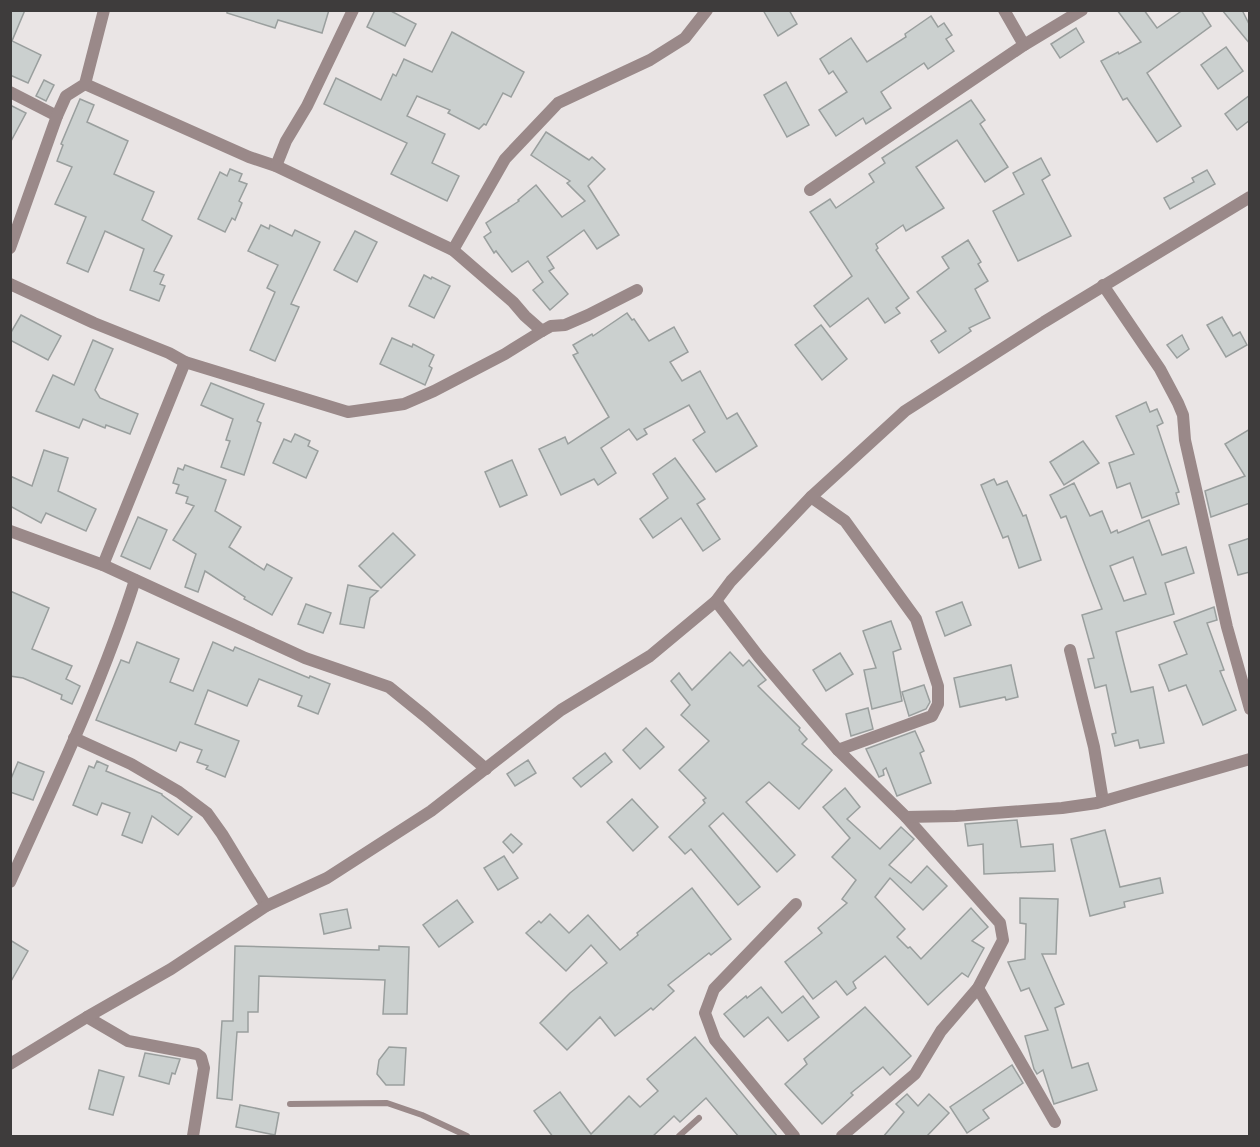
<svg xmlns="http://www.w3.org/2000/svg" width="1260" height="1147" viewBox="0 0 1260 1147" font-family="Raleway,sans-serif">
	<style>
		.building { fill: #cbd0cf; stroke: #9a9f9e; stroke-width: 1.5; fill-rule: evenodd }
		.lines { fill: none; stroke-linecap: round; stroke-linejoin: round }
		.lane { stroke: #9a8989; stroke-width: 6 }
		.street { stroke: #9a8989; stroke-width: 12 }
	</style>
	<rect width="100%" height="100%" fill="#eae5e5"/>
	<g class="building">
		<path d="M10,10H25L12,41L41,55L28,83L10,75Z"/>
		<path d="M227,10H329L322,33L278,20L275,28L227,13Z"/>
		<path d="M375,10H389L416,24L405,46L367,27Z"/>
		<path d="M763,10H789L797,24L778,36Z"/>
		<path d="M1117,10H1144L1157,28L1183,10H1201L1211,26L1147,73L1181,126L1157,142L1127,98L1123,100L1101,61L1118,52L1119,54L1141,42Z"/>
		<path d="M1222,10H1242L1250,26V44Z"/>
		<path d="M931,16L938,27L944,23L952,35L946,39L954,51L928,69L924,63L881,92L891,108L866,124L863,118L836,136L819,110L847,92L833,71L829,74L820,59L851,38L867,62L906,37L905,34Z"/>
		<path d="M1076,28L1084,42L1060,58L1051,44Z"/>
		<path d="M452,32L524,72L511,97L503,93L486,125L484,124L479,129L448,113L450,110L417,96L407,116L445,134L432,163L459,176L447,201L391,174L407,143L324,104L336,78L381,100L393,74L396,76L404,59L432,72Z"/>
		<path d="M1226,47L1243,71L1218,89L1201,65Z"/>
		<path d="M44,80L54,85L46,101L36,96Z"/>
		<path d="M786,82L809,125L787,137L764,95Z"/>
		<path d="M1250,95V120L1237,130L1225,114Z"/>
		<path d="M80,99L94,105L87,122L128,141L114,174L154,192L142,220L172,236L154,271L164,275L160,284L165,286L159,301L130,290L144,249L105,231L88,272L67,263L86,217L55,204L72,167L57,161L63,145L61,144Z"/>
		<path d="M971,100L985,120L980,124L1008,167L985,182L957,140L916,167L944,208L906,231L903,225L876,244L878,248L876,250L909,298L896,308L900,313L885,323L868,298L830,327L814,306L852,276L810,212L830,199L836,208L874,182L869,174L885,163L882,158Z"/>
		<path d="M10,105L26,113L10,143Z"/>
		<path d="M546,132L589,160L592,157L605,169L588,186L619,235L597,249L584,230L547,257L554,268L549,271L568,294L550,310L533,290L543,282L528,261L512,272L496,251L494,253L484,237L491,232L486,223L519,201L518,200L536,185L562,217L585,201L567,183L570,181L531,155Z"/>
		<path d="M1041,158L1050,175L1042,180L1071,236L1018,261L993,211L1024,194L1013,173Z"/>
		<path d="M230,169L242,174L239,181L247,184L239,201L242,203L235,220L232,218L225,232L198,219L220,172L227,176Z"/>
		<path d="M1207,170L1215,184L1170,209L1164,198L1194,182L1192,178Z"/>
		<path d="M261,225L269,229L270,225L292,236L295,230L320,242L291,304L299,307L275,361L250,350L275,292L267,288L278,265L248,251Z"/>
		<path d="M355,231L377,242L357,282L334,270Z"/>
		<path d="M968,240L981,262L978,264L988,281L975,289L990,318L969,328L971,331L939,353L931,341L946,331L917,292L949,268L942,257Z"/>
		<path d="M424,275L431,279L432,277L450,286L434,318L409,306Z"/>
		<path d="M627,313L632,320L634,319L649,341L674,327L688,352L670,362L682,381L700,371L727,419L737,413L757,446L716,472L693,440L705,432L689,405L644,429L647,434L637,440L629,429L601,448L616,473L598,485L594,479L561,495L539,449L565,437L568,444L609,417L573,355L578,353L573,345L592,334L593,336Z"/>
		<path d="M21,315L61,336L48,360L10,340V334Z"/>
		<path d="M1222,317L1233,336L1240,332L1247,345L1226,357L1207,325Z"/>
		<path d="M821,325L847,359L822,380L795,345Z"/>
		<path d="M1182,335L1189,349L1177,358L1167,345Z"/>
		<path d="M392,338L412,347L413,344L434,355L429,366L432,368L425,385L380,364Z"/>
		<path d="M93,340L113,349L95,390L100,398L138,414L130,434L106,425L105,428L83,419L79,428L36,411L53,375L74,385Z"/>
		<path d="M211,383L264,404L257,421L261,423L244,475L221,467L230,441L226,440L233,419L201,405Z"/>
		<path d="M1146,402L1150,412L1157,409L1163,423L1157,426L1179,492L1176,493L1179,504L1142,518L1130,483L1117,488L1109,463L1134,454L1116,416Z"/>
		<path d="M1250,429V503L1211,517L1205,491L1245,476L1225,444Z"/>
		<path d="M295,434L310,441L308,446L318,451L306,478L273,463L284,439L291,442Z"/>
		<path d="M1083,441L1099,463L1064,485L1050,462Z"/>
		<path d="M44,450L68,458L58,491L96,509L86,531L46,513L41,523L10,506V476L32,486Z"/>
		<path d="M675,458L705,499L697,504L720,539L703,551L681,518L653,538L640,519L668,498L653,474Z"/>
		<path d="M512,460L527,495L500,507L485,472Z"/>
		<path d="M185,465L226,480L215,511L241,527L229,547L264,570L267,564L292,578L272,615L244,599L245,597L205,571L198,592L185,587L196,554L173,540L194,506L186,503L188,497L176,493L179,485L173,483L178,468L183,470Z"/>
		<path d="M994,479L997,485L1007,481L1023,516L1026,515L1041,560L1019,568L1008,536L1003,538L981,485Z"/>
		<path d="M1074,483L1090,516L1102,511L1111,533L1117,530L1118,533L1149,520L1162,555L1186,547L1194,573L1165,583L1174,614L1116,632L1131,692L1153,687L1164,743L1140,748L1138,740L1115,746L1112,734L1116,733L1106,685L1095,688L1088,659L1094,658L1082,615L1102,609L1066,516L1061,518L1050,495ZM1133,557L1146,594L1124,601L1110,566Z"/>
		<path d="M138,517L167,530L150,569L121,556Z"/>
		<path d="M393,533L415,555L381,588L359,566Z"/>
		<path d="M1250,538V572L1238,575L1229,545Z"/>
		<path d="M348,585L378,591L370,598L364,628L340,624Z"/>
		<path d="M10,591L49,608L32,649L72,666L66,679L80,686L72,704L61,699L62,695L23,678L10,676Z"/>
		<path d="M962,602L971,625L945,636L936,612Z"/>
		<path d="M306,604L331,613L323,633L298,624Z"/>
		<path d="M1214,607L1217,620L1207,623L1224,670L1220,671L1236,710L1203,725L1186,685L1169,691L1159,665L1187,654L1174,622Z"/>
		<path d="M891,621L901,649L893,652L902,701L872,709L864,670L876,668L863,631Z"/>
		<path d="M137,642L179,659L170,682L193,691L213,642L233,651L235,647L309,678L310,676L330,684L318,714L298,706L302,696L259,679L247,706L208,690L195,724L239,741L225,777L206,769L208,766L197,762L202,750L180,742L176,751L96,720L121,660L129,663Z"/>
		<path d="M730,652L743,666L749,660L766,680L758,686L800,728L799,730L807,739L802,744L832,770L799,809L769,782L746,802L795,855L777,872L723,813L709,826L760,887L738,905L691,849L685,854L669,837L705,803L703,800L706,798L679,770L709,741L681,715L690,705L671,681L679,673L692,690Z"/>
		<path d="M840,653L853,674L826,691L813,670Z"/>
		<path d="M1011,665L1018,697L1006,700L1005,697L960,707L954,678Z"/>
		<path d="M924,685L930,702L926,709L909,716L902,692Z"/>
		<path d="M868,708L873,729L851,736L846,714Z"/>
		<path d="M646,728L664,747L640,769L623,750Z"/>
		<path d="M915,731L924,751L920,753L931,783L897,796L886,768L883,770L884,775L879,777L866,749Z"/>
		<path d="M605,753L612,762L581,787L573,778Z"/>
		<path d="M528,760L536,773L515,786L507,774Z"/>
		<path d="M97,761L108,766L106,771L162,794V795L192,817L178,835L152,816L142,843L122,835L130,813L102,803L97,815L73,805L89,766L94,768Z"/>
		<path d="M18,762L44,772L33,800L10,792V781Z"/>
		<path d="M845,788L860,807L847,819L880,849L901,827L914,839L889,865L911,883L927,866L947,886L923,910L890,878L875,897L905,929L897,937L908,948L910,947L921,959L971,908L988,927L972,941L984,948L968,977L962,973L928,1005L885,956L853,982L856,988L847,995L836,981L813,999L785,962L822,933L818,928L847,903L842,899L856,880L832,857L850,838L823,807Z"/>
		<path d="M632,799L658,827L633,851L607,822Z"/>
		<path d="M1017,820L1021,847L1053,844L1055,871L984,874L983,844L968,846L965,824Z"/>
		<path d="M1105,830L1120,887L1160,878L1163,893L1124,902L1125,907L1090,916L1071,839Z"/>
		<path d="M511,834L522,844L513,853L503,842Z"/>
		<path d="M504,856L518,878L498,890L484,868Z"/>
		<path d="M692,888L731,939L711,955L709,953L668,985L674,991L653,1010L651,1008L615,1036L600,1017L567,1050L540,1023L570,993L607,963L591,945L566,971L526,933L539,921L541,923L550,914L569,933L588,915L620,950L638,935L637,933Z"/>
		<path d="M1020,898L1058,899L1056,954H1042L1064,1004L1055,1008L1072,1068L1088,1063L1097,1090L1054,1104L1043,1070L1037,1074L1034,1069L1025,1036L1048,1030L1029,988L1021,991L1008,962L1025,959L1026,924L1020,923Z"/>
		<path d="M457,900L473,922L439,947L423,925Z"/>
		<path d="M347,909L351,928L324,934L320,914Z"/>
		<path d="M10,940L28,951L10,983Z"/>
		<path d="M235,946L379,950V946L409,947L407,1014H383L385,980L259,976L258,1012H248V1032H237L232,1100L217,1098L222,1021H233Z"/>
		<path d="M761,987L782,1013L803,996L819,1017L788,1041L768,1017L744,1037L724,1014L746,996L747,998Z"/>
		<path d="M865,1007L911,1056L890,1075L883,1067L851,1093L853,1095L822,1124L785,1084L807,1064L804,1059Z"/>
		<path d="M695,1037L778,1137H739L706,1098L680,1122L674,1116L652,1137H553L534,1111L560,1092L591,1134L629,1096L640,1107L658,1091L647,1079Z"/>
		<path d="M389,1047L406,1048L404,1085H386L377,1074L379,1060Z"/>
		<path d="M145,1053L180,1059L175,1074L172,1073L169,1084L139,1076Z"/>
		<path d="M1012,1065L1023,1083L983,1110L989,1118L967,1133L950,1107Z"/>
		<path d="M99,1070L124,1077L113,1115L89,1109Z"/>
		<path d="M907,1094L918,1106L929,1094L949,1113L926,1137H883L904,1112L896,1104Z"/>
		<path d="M240,1105L279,1113L275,1135L236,1127Z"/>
	</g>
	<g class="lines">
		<g class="lane">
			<path d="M290,1104L387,1103L422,1115L467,1136"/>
			<path d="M679,1136L699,1118"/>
		</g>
		<g class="street">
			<path d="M1004,10L1024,45"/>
			<path d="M85,84L249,157L276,166L453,250L513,302L525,316L542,331"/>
			<path d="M10,92L57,116"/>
			<path d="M276,166L286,141L307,106L353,10"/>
			<path d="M810,190L1024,45L1082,10"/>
			<path d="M10,248L57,116L66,96L85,84L104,10"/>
			<path d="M453,250L505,159L558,103L650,60L685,38L707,10"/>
			<path d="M10,284L94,323L169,353L185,362L348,412L404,404L434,391L505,354L542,331L551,326L565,325L588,315L637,290"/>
			<path d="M1103,285L1160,369L1178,403L1183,415L1185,440L1227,627L1250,709"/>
			<path d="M811,497L845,521L916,619L938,686V704L932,716L838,750"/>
			<path d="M10,531L103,565L305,658L389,687L426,717L486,769"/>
			<path d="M103,565L185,362"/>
			<path d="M716,601L759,657L838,750L906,817L1000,923L1003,940L978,988L941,1031L915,1074L842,1136"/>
			<path d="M1070,650L1094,747L1103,801"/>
			<path d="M74,738L131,764L179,792L207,813L222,834L266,906"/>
			<path d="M906,817L956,816L1062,808L1097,803L1250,759"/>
			<path d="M10,882C55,782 102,684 135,580"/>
			<path d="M978,988L1055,1122"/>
			<path d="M87,1017L128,1041L197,1054L201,1057L204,1068L193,1136"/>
			<path d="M10,1064L87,1017L171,969L266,906L327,878L431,811L561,710L650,656L716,601L731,581L811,497L905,411L1044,322L1250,197"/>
			<path d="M794,1136L715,1040L705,1013L714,989L796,904"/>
		</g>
	</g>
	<rect width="1260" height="1147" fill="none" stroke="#3e3c3c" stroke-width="24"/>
</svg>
